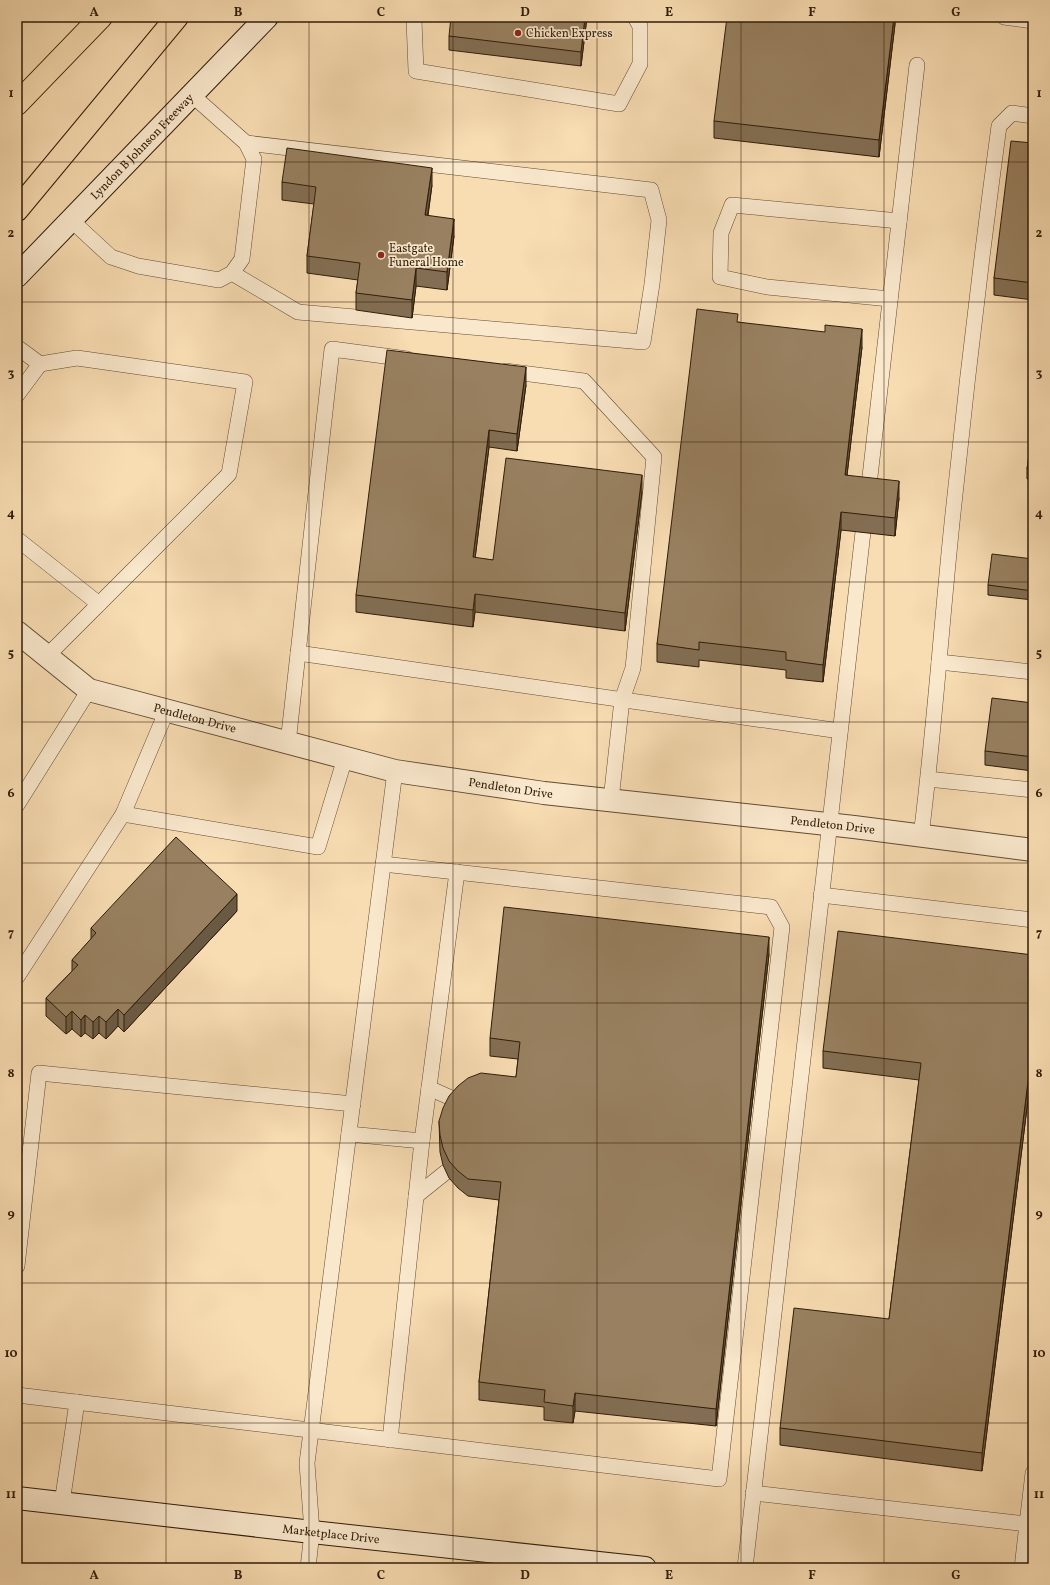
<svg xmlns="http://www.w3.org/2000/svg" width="1050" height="1585" viewBox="0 0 1050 1585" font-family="Vollkorn,serif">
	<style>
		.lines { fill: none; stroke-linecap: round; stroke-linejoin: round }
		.lane-casing { stroke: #614c32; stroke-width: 16 }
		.street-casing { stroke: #614c32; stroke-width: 24 }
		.secondary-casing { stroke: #2f1c07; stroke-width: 24 }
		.highway-casing { stroke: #2f1c07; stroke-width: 24 }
		.lane { stroke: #fae8cd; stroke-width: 15 }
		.street { stroke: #fae8cd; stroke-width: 22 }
		.secondary { stroke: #fae8cd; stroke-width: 22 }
		.highway { stroke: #f8dcb2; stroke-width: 22 }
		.wall { fill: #836e53; stroke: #2f1c07 }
		.shaded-wall { fill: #6a5a43; stroke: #2f1c07 }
		.building { fill: #988060; stroke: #2f1c07 }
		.grid { fill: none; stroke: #2f1c07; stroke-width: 1; stroke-opacity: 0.55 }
		.poi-dot { fill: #8f2418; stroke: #fae8cd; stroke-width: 1.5 }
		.labels { text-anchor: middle; stroke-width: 3.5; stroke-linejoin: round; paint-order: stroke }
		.poi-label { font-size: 12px; fill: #2f1c07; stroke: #fae8cd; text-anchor: start }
		.street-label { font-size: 12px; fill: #2f1c07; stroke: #fae8cd }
		.neatline { fill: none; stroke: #2f1c07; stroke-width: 1.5 }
		.grid-label { font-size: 13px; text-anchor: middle; font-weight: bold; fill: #2f1c07 }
	</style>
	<rect width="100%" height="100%" fill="#f8dcb2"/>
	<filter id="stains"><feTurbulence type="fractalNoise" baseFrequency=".005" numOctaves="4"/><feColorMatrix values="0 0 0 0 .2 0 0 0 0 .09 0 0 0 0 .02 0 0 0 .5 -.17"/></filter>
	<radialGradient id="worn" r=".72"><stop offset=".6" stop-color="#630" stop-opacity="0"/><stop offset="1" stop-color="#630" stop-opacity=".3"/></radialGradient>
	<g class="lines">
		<g class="lane-casing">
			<g id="lane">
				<path d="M417,17L414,20L416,71L619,104L640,64V26L635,17"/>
				<path d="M1004,17L1033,21"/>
				<path d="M71,220L111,257L138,266L219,280L232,273L242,259L254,159L246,143L192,95"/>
				<path d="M232,273L298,312L643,342L652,284L659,220L651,190L246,143"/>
				<path d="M890,299L767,287L720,277L721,233L732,205L899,221"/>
				<path d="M17,347L40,364L77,358L245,382L229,474L47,656"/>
				<path d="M506,371L584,381L654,457L633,668L622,700L611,800"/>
				<path d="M17,395L40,364"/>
				<path d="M868,494L917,65"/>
				<path d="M17,539L99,604"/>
				<path d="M298,653L840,731"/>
				<path d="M939,662L1033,672"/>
				<path d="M288,743L332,349L407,359"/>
				<path d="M928,779L1033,790"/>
				<path d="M17,805L89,690"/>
				<path d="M123,814L318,847L345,758"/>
				<path d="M921,836C935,726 942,614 954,504C967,378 982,252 999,126L1012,113L1033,116"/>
				<path d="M821,895L1033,920"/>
				<path d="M17,977L123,814L167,710"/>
				<path d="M429,1088L460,1102"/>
				<path d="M349,1134L422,1141"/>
				<path d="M416,1196L446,1172"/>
				<path d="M17,1266L39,1073L353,1104"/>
				<path d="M17,1395L719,1479L782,927L771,907L383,864"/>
				<path d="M390,1440L422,1141L457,872"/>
				<path d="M753,1493L1027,1524L1033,1473"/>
				<path d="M62,1503L77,1402"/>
				<path d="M308,1568L312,1532L307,1463L395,771"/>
				<path d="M745,1568L863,532"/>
				<path d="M1022,1568L1027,1524"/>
			</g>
		</g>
		<g class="street-casing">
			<g id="street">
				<path id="s1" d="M17,632L89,690L395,771L544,793L854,827L1033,850"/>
			</g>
		</g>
		<g class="secondary-casing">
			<g id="secondary">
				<path id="s2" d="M17,276L267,17"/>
				<path id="s3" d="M17,1498L312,1532L645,1568"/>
			</g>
		</g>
		<g class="highway-casing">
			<g id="highway">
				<path d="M17,104L101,17"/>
				<path d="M17,210L177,17"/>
			</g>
		</g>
		<use href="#lane" class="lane"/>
		<use href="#street" class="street"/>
		<use href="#secondary" class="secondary"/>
		<use href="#highway" class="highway"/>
	</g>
	<g class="wall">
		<path d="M587,17L581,66L449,50V36Z"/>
		<path d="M895,17V24L879,157L714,138V121Z"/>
		<path d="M1033,143V300L994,295V278Z"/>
		<path d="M282,182L432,185L428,216L454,236L447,290L416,286L412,318L356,310V293L358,280L307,273V256L314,204L282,200Z"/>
		<path d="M738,322L862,347L847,475L899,498L895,536L841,530L823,682L786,678V670L699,660V667L657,662V644Z"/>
		<path d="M526,385L517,451L489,447L475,558L493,560L642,492L625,631L475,612L473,627L356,612V595Z"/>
		<path d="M1033,425V479H1027V469Z"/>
		<path d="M1033,559V600L988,595V585Z"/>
		<path d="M1033,703V771L985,765V751Z"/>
		<path d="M237,911L124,1032L118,1026L106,1039L99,1033L93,1039L85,1033L81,1037L72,1029L66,1034L46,1016V998L72,971V960L91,939V928Z"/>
		<path d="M769,954L716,1426L575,1411L573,1423L544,1420V1407L479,1400V1382L499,1200L468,1196L458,1188L449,1178L443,1165L440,1152L439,1121L516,1077L518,1059L490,1056V1038Z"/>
		<path d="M1033,955V1059L982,1471L780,1445V1428L889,1319L919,1080L823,1068V1051Z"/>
	</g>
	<g class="shaded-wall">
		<path d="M585,17H587L581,66V52Z"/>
		<path d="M894,17H895V24L879,157V140Z"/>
		<path d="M432,168V185L425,233V215Z"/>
		<path d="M454,219V236L447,290V272Z"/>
		<path d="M416,268V286L412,318V300Z"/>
		<path d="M862,329V347L845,492V475Z"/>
		<path d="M526,367V385L517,451V434Z"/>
		<path d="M489,430V447L473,575V557Z"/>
		<path d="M642,475V492L625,631V613Z"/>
		<path d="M899,481V498L895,536V518Z"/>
		<path d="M841,512V530L823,682V665Z"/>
		<path d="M475,594V612L473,627V610Z"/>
		<path d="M237,894V911L124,1032V1015Z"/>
		<path d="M769,937V954L716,1426V1409Z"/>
		<path d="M118,1009V1026L106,1039V1022Z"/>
		<path d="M72,1011V1029L66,1034V1017Z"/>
		<path d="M85,1015V1033L81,1037V1020Z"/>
		<path d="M99,1016V1033L93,1039V1022Z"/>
		<path d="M1033,1041V1059L982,1471V1453Z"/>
		<path d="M575,1393V1411L573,1423V1406Z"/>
	</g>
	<g class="building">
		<path d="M451,17H585L581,52L449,36Z"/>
		<path d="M727,17H894L879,140L714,121Z"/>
		<path d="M1011,141L1033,143V283L994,278Z"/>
		<path d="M287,148L432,168L425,215L454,219L447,272L416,268L412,300L356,293L360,263L307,256L316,187L282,182Z"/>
		<path d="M697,309L738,314L737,322L825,332V325L862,329L845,475L899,481L895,518L841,512L823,665L786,660V652L699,642V650L657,644Z"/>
		<path d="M387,350L526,367L517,434L489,430L473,557L493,560L506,458L642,475L625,613L475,594L473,610L356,595Z"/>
		<path d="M1033,425V470L1027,469Z"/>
		<path d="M992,554L1033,559V591L988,585Z"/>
		<path d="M992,698L1033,703V757L985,751Z"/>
		<path d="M176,837L237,894L124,1015L118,1009L106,1022L99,1016L93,1022L85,1015L81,1020L72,1011L66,1017L46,998L78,965L72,960L96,933L91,928Z"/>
		<path d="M504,907L769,937L716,1409L575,1393L573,1406L544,1402L545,1390L479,1382L501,1182L468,1179L458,1171L449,1161L443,1148L440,1135L439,1121L443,1108L449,1096L458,1086L468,1078L481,1073L516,1077L520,1042L490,1038Z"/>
		<path d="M838,931L1033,955V1041L982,1453L780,1428L794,1308L889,1319L921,1063L823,1051Z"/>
	</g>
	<path class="grid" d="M166,17V1568M309,17V1568M453,17V1568M597,17V1568M741,17V1568M884,17V1568M17,162H1033M17,302H1033M17,442H1033M17,582H1033M17,722H1033M17,863H1033M17,1003H1033M17,1143H1033M17,1283H1033M17,1423H1033"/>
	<g class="poi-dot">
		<circle cx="518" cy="33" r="4"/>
		<circle cx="381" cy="255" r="4"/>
	</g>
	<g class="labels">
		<g class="poi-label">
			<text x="526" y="37">Chicken Express</text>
			<text x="389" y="252">Eastgate<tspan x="389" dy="14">Funeral Home</tspan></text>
		</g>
		<g class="street-label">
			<text dy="4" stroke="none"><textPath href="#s2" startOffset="180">Lyndon B Johnson Freeway</textPath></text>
			<text dy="4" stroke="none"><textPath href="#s1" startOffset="202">Pendleton Drive</textPath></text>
			<text dy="4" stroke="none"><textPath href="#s1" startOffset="526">Pendleton Drive</textPath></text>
			<text dy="4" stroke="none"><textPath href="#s1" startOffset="850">Pendleton Drive</textPath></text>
			<text dy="4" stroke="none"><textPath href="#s3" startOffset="316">Marketplace Drive</textPath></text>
		</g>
	</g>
	<rect width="1050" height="1585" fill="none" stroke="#f8dcb2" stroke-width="44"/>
	<rect x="22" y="22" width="1006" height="1541" class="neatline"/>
	<g class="grid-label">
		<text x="94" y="16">A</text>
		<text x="238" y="16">B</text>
		<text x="381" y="16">C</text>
		<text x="525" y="16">D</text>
		<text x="669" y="16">E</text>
		<text x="812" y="16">F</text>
		<text x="956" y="16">G</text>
		<text x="11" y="97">1</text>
		<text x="1039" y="97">1</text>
		<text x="11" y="237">2</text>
		<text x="1039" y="237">2</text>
		<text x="11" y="377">3</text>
		<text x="1039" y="377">3</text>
		<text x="11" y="517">4</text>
		<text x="1039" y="517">4</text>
		<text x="11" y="657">5</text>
		<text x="1039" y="657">5</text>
		<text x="11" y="797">6</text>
		<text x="1039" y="797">6</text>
		<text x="11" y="937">7</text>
		<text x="1039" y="937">7</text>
		<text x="11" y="1077">8</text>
		<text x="1039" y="1077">8</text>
		<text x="11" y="1217">9</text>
		<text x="1039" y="1217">9</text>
		<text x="11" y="1357">10</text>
		<text x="1039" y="1357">10</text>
		<text x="11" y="1498">11</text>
		<text x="1039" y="1498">11</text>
		<text x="94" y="1579">A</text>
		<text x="238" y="1579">B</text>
		<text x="381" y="1579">C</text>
		<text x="525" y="1579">D</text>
		<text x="669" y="1579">E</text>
		<text x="812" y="1579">F</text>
		<text x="956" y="1579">G</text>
	</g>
	<rect width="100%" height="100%" filter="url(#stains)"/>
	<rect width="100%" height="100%" fill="url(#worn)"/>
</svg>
